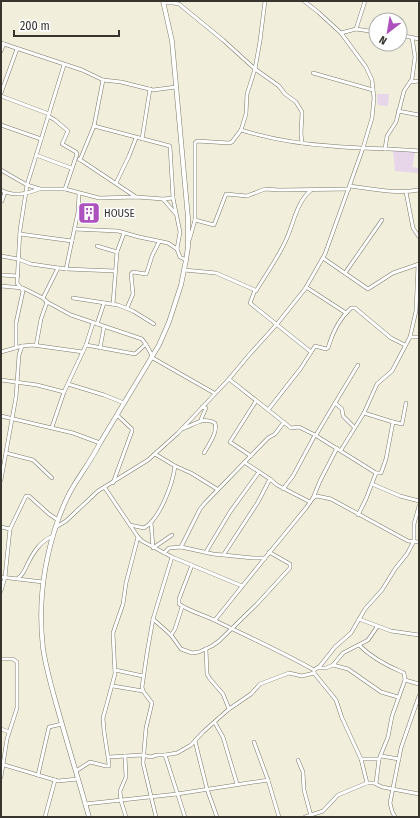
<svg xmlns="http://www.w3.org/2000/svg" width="420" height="818" viewBox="0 0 420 818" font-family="'Fira Sans Condensed',sans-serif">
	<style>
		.green { fill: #e7d5ea }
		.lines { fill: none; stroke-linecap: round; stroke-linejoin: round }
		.minor-casing { stroke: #7c7969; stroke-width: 4 }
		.secondary-casing { stroke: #7c7969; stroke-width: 5 }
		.minor { stroke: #fff; stroke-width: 3 }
		.secondary { stroke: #fff; stroke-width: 4 }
		.labels { text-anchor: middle; stroke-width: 3; stroke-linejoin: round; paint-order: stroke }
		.poi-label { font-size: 11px; fill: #37352e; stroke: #fff; text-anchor: start }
	</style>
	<rect width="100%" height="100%" fill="#f1eedc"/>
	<g class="green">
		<path d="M377,94H389L388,106L378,105Z"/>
		<path d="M393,150L415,152L412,167L419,168V173L395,171Z"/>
	</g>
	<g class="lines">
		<g class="minor-casing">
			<g id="minor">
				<path d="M164,3H173L179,4L223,40L255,69L279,86L285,94L296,102L302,112L301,134L302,143"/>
				<path d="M356,29L365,1"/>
				<path d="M341,33L356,29L376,32"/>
				<path d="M400,35L419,39"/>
				<path d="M1,43L82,70L103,80L121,82L153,90L176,87"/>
				<path d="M1,51L4,44"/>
				<path d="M313,73L373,90"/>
				<path d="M410,82L419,81"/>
				<path d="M1,93L17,49"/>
				<path d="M1,96L49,114"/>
				<path d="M398,111L419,115"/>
				<path d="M48,116L55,120L68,131L62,144L76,152L77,154L65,189"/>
				<path d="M1,125L41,139"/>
				<path d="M94,126L170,146L173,198L180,232L177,249"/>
				<path d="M241,130C270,139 300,144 331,146C360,149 390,148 419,151"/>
				<path d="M142,139L150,89"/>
				<path d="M385,149L387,136L396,122L404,91L412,79L415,57L412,37"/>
				<path d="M36,155L71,168"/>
				<path d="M79,159L136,197"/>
				<path d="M80,160L94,126L103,80"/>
				<path d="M1,170L27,185L40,189H65L99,198L137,197L163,199L173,198"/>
				<path d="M116,183L129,156L136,138"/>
				<path d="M350,186C373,189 396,194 419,190"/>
				<path d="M1,190C14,197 26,194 39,189"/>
				<path d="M406,192L413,228L419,237"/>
				<path d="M163,199L175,213"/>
				<path d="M1,201H2L5,192"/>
				<path d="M195,220L214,225L226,194L247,196L265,189L279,190L349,189"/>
				<path d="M74,229L118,231L139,237L168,243L177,249L180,257L186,260"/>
				<path d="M20,234L72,241"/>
				<path d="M189,241L195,220V143L197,141L229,143L232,142L241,130L246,114L247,94L255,69L260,41L265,1"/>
				<path d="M97,246L117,252"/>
				<path d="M1,256L18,259L31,264L66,269L115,271"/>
				<path d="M323,258L368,289L393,273L419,264"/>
				<path d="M66,269L78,212L79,194"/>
				<path d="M184,270L216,273L255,290L250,303L311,352"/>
				<path d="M345,273L382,220"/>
				<path d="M1,275L18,276"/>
				<path d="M1,286L23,288L43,298L47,302L71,315L142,339C144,341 151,353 152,356"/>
				<path d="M306,287L346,313"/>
				<path d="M256,291C266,274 278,258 286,240C294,223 296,203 311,190"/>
				<path d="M43,298L58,268"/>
				<path d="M73,298L118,305L133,311L154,324"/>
				<path d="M113,304L117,252L124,233"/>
				<path d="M127,308L133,294L131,274L133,272L146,274L147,272L152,256L159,242"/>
				<path d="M97,324L104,303"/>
				<path d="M410,337H419"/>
				<path d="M86,345L135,354L146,344"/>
				<path d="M36,346L41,319L47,302"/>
				<path d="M16,348V323L23,291L21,288L17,283L20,230L27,185L64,65"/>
				<path d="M100,348L104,327"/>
				<path d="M1,352L22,346L33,345L83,352"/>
				<path d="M151,357L214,393"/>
				<path d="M229,379L291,428L299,427L315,435L376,473H381L386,459L393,422L364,413"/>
				<path d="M1,380L37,385L64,392"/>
				<path d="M68,384L104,395L124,403"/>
				<path d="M268,410L301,368L315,346L326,349L328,348C332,334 340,318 351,308H355L391,338L405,345"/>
				<path d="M1,416L73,433L100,443"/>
				<path d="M201,420L202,417L206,408L202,407"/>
				<path d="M393,422L402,424L406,403"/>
				<path d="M52,427L64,392L86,345L93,323"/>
				<path d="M354,427L343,416L342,409L335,403L358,365"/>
				<path d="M182,429C194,425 203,416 215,423C218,432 209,444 204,453"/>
				<path d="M316,435L335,403"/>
				<path d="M341,450L364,413L377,384L392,371L410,337L416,311L418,265"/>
				<path d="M6,453L33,460L52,478"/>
				<path d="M155,454L175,466L191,473L217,489"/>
				<path d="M251,456L230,442L256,401"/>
				<path d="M244,462L270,479L277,485L310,502"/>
				<path d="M1,480L16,397L19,355L22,346"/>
				<path d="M113,483L132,431V429L117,415"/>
				<path d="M372,484L400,496L419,501"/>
				<path d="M105,488L138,537L142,541L172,557L242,586"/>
				<path d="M283,489L293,476L315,435"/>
				<path d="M313,498L320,481L337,448"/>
				<path d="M358,515L366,499L376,473"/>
				<path d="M151,522L153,548L172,535"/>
				<path d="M130,525L144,528C160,519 173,483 175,466"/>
				<path d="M1,527L10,529"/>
				<path d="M56,527L66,521L98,491L148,460L178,433L229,379L249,355L277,324L305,289L325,254L363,148L372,118L374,98L372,80L366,67L341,33L318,12L304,1"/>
				<path d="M181,547L200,509L205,503L268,438L275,434L284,422"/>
				<path d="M206,552L230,512L259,472"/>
				<path d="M164,553L169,548L181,547L213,554L253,558H265"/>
				<path d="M224,554L258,502L270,479"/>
				<path d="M172,557L153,619L171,635L181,649L192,653L199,652L212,646L219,641L257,604L290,568V564L269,552"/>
				<path d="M192,565L179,599V604C191,612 204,615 216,621C249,637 282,652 314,670V673L336,700L342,718L361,759L367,783"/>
				<path d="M1,577L43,582"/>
				<path d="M18,578C23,575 25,570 27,565C33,553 40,541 53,536"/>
				<path d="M1,591L5,577L10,529L26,496H29L49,514L58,520"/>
				<path d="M153,619L147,653L142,687L143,691L152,703L146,728L143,763L156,817"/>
				<path d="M359,619L391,631L419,635"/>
				<path d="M215,620L265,558L306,508L313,498L317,496L331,499L408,541L419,542"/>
				<path d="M171,635L175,629L182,607"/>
				<path d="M359,645C372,658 385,665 402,672L404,673L405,680L392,716L388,737L379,759L376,783"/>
				<path d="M206,649L207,674L210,679L223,694L229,709"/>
				<path d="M1,659H13L17,662V708L7,739L1,777"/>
				<path d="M333,665L348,669L381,692L398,697"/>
				<path d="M317,668H326L333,665L343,653L368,640L377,627"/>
				<path d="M115,670L143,676"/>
				<path d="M314,670L320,666L335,647L351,633L365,609L382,590L395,569L407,554L414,541V524L419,506"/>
				<path d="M405,680L419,684"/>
				<path d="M113,686L143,691"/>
				<path d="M215,723L223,737L237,784"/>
				<path d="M1,729L9,732"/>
				<path d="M195,741L207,789L217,817"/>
				<path d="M254,742L268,780L279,817"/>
				<path d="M165,755L185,817"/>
				<path d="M125,756L126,777L120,791L121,801L126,817"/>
				<path d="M381,756L399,759"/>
				<path d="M109,757L142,755L151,757L157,755H165L177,753L191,745L203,732L229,709L251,694L260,684L289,673L302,676L314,673"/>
				<path d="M361,759H379"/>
				<path d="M298,760L303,772L304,790L311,816"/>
				<path d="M1,764L58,781L78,779"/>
				<path d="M76,771L90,762L106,766H109V764L104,731L103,718L115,674L113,633L123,604L126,583L138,537"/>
				<path d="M38,775L49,727L62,724"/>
				<path d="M85,804L177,794L268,780"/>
				<path d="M45,817L55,780"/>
				<path d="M305,817L323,811L338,795L367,783H374L382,787L419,794"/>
				<path d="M395,817L392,811L390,803L401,748L419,696"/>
			</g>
		</g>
		<g class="secondary-casing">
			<path id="secondary" d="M89,817C79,781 68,746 58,710C52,689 46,669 43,648C38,605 44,560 58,520C62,509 67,497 73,487C82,472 92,459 100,443L159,345L169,322L181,285L186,260L188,247V218L172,41L163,1"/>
		</g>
		<use href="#minor" class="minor"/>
		<use href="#secondary" class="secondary"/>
	</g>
	<defs>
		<g id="building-square" transform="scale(1.15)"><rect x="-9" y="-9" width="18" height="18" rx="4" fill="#ad52bd" stroke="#fff"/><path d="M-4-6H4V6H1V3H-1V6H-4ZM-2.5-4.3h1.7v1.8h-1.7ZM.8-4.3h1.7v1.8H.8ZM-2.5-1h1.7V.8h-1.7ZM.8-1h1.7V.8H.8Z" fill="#fff"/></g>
	</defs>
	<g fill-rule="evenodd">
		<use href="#building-square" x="89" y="213"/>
	</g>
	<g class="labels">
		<g class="poi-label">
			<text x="104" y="217">HOUSE</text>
		</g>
	</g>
	<rect width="420" height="818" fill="none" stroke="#37352e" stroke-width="4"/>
	<g transform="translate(388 32) rotate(211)"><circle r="19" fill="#ffffff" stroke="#afaeab"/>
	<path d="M0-3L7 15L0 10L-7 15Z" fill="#ad52bd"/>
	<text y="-6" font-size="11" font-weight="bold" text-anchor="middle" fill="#37352e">N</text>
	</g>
	<path d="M14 30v6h105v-6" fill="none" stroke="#37352e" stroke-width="2"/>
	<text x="20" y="30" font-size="12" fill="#37352e" stroke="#ffffff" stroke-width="3" paint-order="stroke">200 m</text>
</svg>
